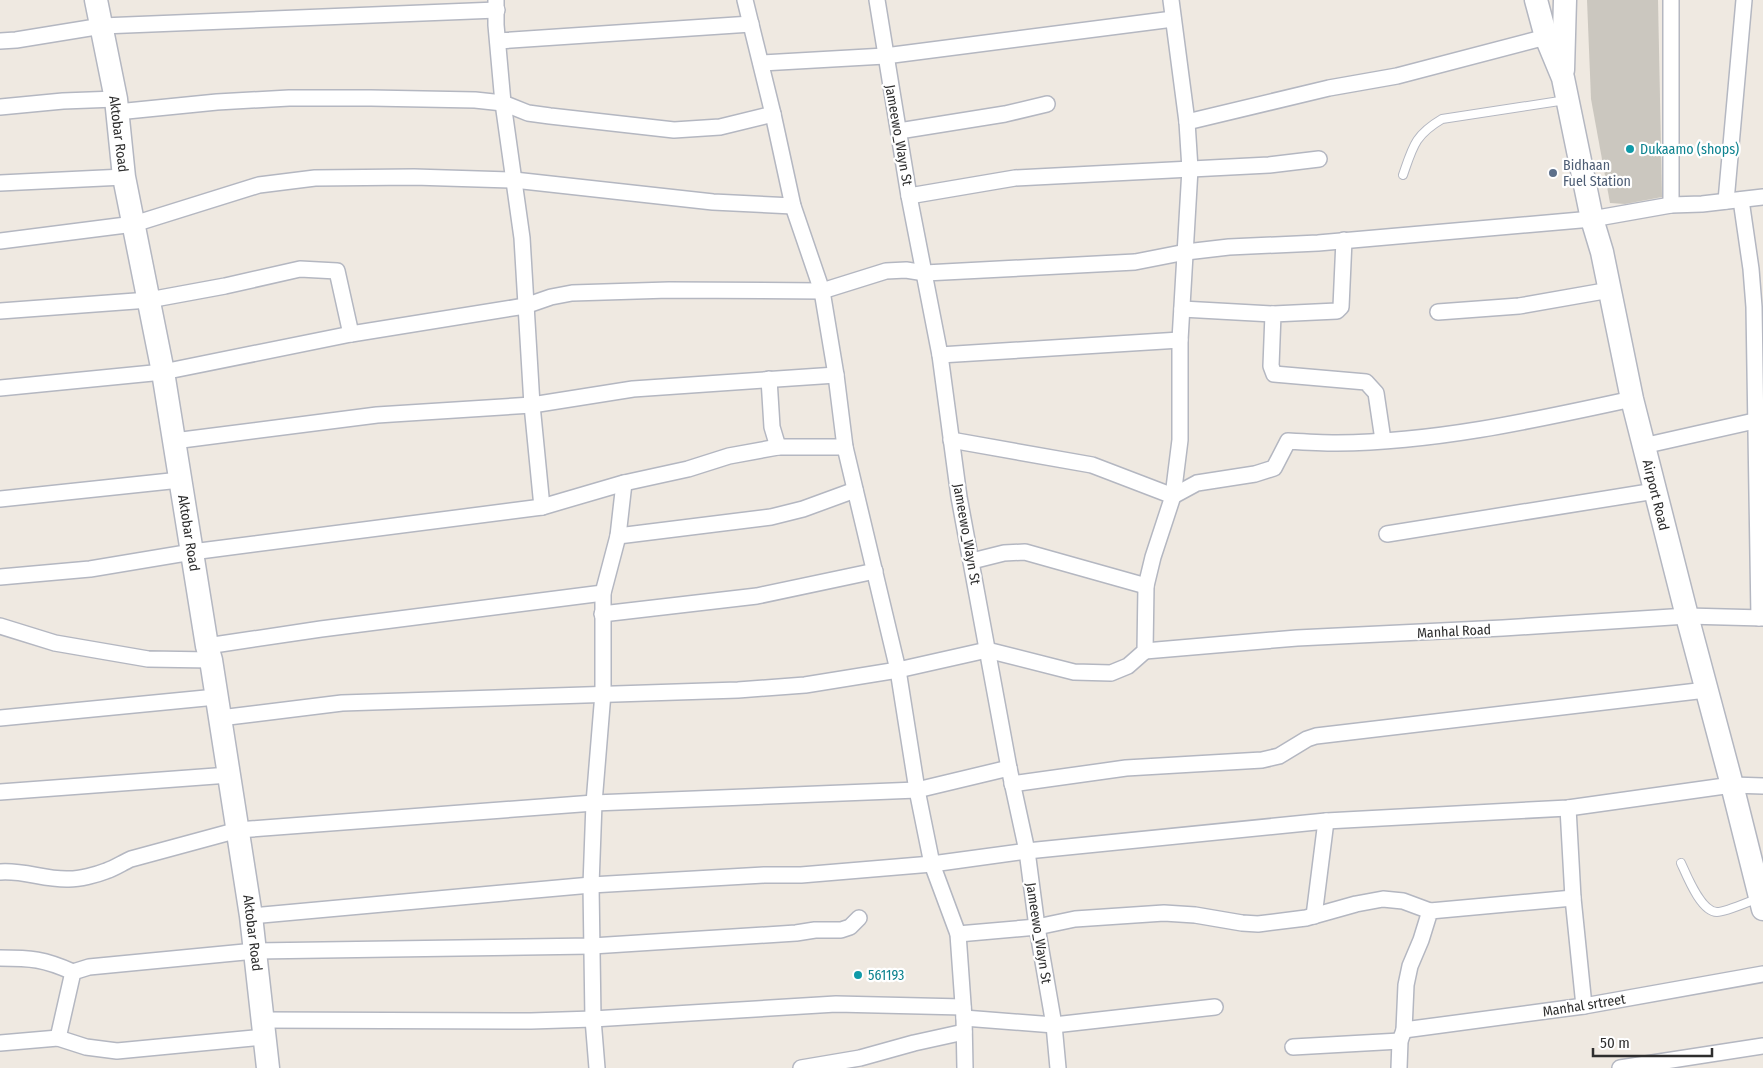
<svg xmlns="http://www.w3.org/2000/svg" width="1763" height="1068" viewBox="0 0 1763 1068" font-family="'Fira Sans Condensed',sans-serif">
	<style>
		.building { fill: #cbc7bf }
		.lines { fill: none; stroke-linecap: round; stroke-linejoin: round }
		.lane-casing { stroke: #b4b7c1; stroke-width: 10 }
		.street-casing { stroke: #b4b7c1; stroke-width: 18 }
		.secondary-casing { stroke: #b4b7c1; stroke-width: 25 }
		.lane { stroke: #fff; stroke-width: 8 }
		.street { stroke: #fff; stroke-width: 15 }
		.secondary { stroke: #fff; stroke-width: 22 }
		.culture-dot { fill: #0f9aa8; stroke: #fff; stroke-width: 2 }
		.service-dot { fill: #5c6f8a; stroke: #fff; stroke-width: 2 }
		.labels { text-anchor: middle; stroke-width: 4.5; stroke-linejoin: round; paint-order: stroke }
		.street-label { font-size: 14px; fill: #2e2e2e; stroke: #fff }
		.culture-label { font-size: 14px; fill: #0d838f; stroke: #fff; text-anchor: start }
		.service-label { font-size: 14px; fill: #4e5e75; stroke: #fff; text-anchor: start }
	</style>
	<rect width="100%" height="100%" fill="#efe9e1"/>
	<path class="building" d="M1587,0H1658L1662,197L1625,204L1610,203L1591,99Z"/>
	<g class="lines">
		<g class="lane-casing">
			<g id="lane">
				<path d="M1403,175C1413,146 1415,135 1442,119L1566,100"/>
				<path d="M1681,863C1687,876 1701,912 1717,912C1726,912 1750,901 1759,898"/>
			</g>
		</g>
		<g class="street-casing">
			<g id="street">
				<path d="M496,0V25L503,103L522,238L532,405L542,507"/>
				<path d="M745,0L773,114L793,206L822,291L836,375L845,447L898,670L917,790L932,864L958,934L964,1018L965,1068"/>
				<path d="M877,0L909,196L940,355L959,497L1009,768L1027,851L1037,927L1054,1025L1058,1068"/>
				<path d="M1671,0V205"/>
				<path d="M0,41L16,40L102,26L497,10"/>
				<path d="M498,41L751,24"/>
				<path d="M761,63L885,56L1173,19"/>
				<path d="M0,107L63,101L116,99"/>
				<path d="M117,112L217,102L289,98H371L475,100L503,103L528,113L550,116L674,130L720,127L773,114"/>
				<path d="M1187,122L1329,88L1397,76L1546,37"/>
				<path d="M899,131L1005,114L1047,104"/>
				<path d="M0,183L124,177"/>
				<path d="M909,196L1015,178L1269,165L1319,159"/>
				<path d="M1741,200L1751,269L1754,307L1759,618"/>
				<path d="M1726,201L1744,0"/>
				<path d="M1344,240L1341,307L1337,311L1273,314L1271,366L1274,374L1366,382L1376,393L1383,440"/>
				<path d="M0,241L134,224L259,185L315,178L414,177L514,180L713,202L793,206"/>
				<path d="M1182,309L1273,314"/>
				<path d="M0,311L149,300L225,286L300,269L337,271L351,334"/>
				<path d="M1438,312L1519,306L1610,290"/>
				<path d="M940,355L1180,340"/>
				<path d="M769,379L772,427L778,447"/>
				<path d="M0,388L163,372L351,334L525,306L551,297L572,293L669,290L822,291L886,271L906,270L925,273L1135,262L1186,252L1229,247L1318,243L1592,219L1671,205L1702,204L1763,197"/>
				<path d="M951,440L1092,465L1173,496L1197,483L1255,474L1274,468L1288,441C1304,442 1321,443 1337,443C1437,442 1535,420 1632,399"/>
				<path d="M174,441L377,415L532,405L633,389L836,375"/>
				<path d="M1643,446L1763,419"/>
				<path d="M0,499L180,480"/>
				<path d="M1387,534L1655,491"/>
				<path d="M618,536L771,517L803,509L855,490"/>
				<path d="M972,561L1004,553L1025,552L1146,586"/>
				<path d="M0,577L90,569L192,552L542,507L624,483L688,469L729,456L778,447H845"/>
				<path d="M602,614L757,596L875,571"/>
				<path d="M0,626L55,643L148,659L211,660"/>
				<path d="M207,646L321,629L603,593"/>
				<path d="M1145,651L1297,638L1503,628L1687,616L1763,618"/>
				<path d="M0,718L216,697"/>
				<path d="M220,718L342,703L738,690L805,685L898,670L987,650L1074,672L1111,673L1128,666L1145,651L1146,586L1153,557L1173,496L1180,440V340L1190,169L1187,122L1171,0"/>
				<path d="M1012,784L1126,768L1262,760L1279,756L1307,739L1316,736L1706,690"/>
				<path d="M0,792L229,775"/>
				<path d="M1568,808L1573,898L1584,1006"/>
				<path d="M0,872C24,870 45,880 69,879C80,879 96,875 106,871C115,868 122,863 131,859L238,830L594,803L917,790L1009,768"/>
				<path d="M251,916L591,885L764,875H801L932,864L1027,851L1326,821L1568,808L1732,785L1763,786"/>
				<path d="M1314,916L1326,821"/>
				<path d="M958,934L1037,927L1075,919L1164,913L1195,915L1242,923L1258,924L1306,918L1356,904L1383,899L1403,901L1430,911"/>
				<path d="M0,958C31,958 44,959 73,972"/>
				<path d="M964,1018L1054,1025L1215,1007"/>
				<path d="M262,1020L531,1021L593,1019L836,1004L963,1007"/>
				<path d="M1404,1030L1584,1006L1763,974"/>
				<path d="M58,1038L73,972L89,967L255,951L592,946L796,933L815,930H841L850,927L859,918"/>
				<path d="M0,1043L58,1038L86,1047L117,1051L264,1037"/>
				<path d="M1293,1047L1400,1041"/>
				<path d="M597,1068L593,1019L591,885L594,803L603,693V593L618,536L624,483"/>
				<path d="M801,1068L860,1058L914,1043L964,1032"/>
				<path d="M1399,1068L1400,1041L1404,1030L1406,985L1410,966L1421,940L1430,911L1573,898"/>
				<path d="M1620,1068L1763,1046"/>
			</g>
		</g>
		<g class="secondary-casing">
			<g id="secondary">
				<path d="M96,0L116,99L124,177L163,372L207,646L211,660L251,916L268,1068"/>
				<path d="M1536,0L1546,37L1563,78L1592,219L1602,252L1632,399L1687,616L1732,785L1763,909"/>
				<path d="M1563,70L1565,0"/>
			</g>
		</g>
		<use href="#lane" class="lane"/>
		<use href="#street" class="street"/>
		<use href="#secondary" class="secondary"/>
	</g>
	<g class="culture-dot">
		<circle cx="1630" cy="149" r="5"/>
		<circle cx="858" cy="975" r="5"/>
	</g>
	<circle class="service-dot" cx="1553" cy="173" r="5"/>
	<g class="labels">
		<g class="street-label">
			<text transform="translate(119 134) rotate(83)" y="5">Aktobar Road</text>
			<text transform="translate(899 135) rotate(80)" y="5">Jameewo_Wayn St</text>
			<text transform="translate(1656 495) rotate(76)" y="5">Airport Road</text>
			<text transform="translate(189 533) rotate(81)" y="5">Aktobar Road</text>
			<text transform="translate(967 534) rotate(80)" y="5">Jameewo_Wayn St</text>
			<text transform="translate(1454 631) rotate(-3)" y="5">Manhal Road</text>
			<text transform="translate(253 933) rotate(83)" y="5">Aktobar Road</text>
			<text transform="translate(1039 933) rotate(81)" y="5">Jameewo_Wayn St</text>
			<text transform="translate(1584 1005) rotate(-9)" y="5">Manhal srtreet</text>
		</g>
		<g class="culture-label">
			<text x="1640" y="154">Dukaamo (shops)</text>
			<text x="868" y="980">561193</text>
		</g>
		<g class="service-label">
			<text x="1563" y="170">Bidhaan<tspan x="1563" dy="16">Fuel Station</tspan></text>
		</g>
	</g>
	<path d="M1593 1048v8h119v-8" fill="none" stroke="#2e2e2e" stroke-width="2.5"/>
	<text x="1600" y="1048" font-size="15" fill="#2e2e2e" stroke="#ffffff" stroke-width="4" paint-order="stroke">50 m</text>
</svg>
